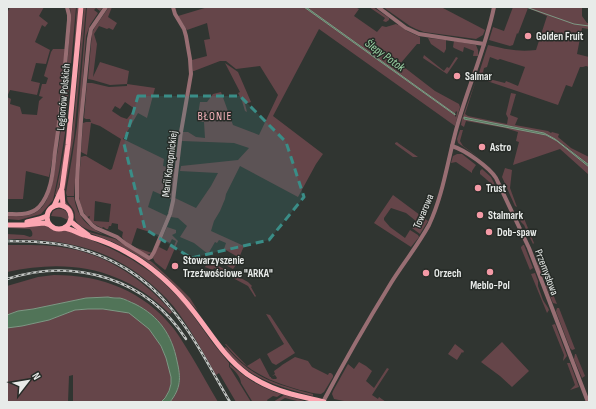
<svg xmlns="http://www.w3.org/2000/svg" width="596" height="409" viewBox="0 0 596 409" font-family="'Sofia Sans Condensed',sans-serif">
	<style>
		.green { fill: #654549; fill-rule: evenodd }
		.water { fill: #517458; stroke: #7e9884 }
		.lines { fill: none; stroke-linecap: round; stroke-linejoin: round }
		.stream { stroke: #7e9884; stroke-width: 1 }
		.minor { stroke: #986e73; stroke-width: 4 }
		.major { stroke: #fca6b1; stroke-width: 5 }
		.rail-casing { stroke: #c2c5c3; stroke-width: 2.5 }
		.rail { stroke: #262b27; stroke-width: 1; stroke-dasharray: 3; stroke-linecap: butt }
		.marked { fill: #3a8d87; fill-opacity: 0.2; stroke: #3a8d87; stroke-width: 3; stroke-dasharray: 8 5; stroke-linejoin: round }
		.poi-dot { fill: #f49aa6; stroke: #262b27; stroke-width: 1.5 }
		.labels { text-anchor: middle; stroke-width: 3; stroke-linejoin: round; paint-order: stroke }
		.poi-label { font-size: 11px; font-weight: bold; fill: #e8ebe9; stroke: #262b27; text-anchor: start }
		.street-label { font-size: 11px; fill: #e8ebe9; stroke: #262b27 }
		.water-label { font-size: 12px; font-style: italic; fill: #9dd8a8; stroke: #262b27 }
		.neighbourhood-label { font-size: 12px; letter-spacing: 1px; fill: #f9b5bd; stroke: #262b27 }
	</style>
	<rect width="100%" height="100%" fill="#303531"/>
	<g class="green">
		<path d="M10,7H44L39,16L48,23L45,27L42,25L35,42L50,50L46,64L36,63L31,81L40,83L37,95L10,90L7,97L11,99L10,104L20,107L22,114L37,115L39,101L43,97L39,96L42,84H46L48,78L44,76L51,52L53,49H65L57,133L49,177L26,171L23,199H7V13Z"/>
		<path d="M70,7H76L65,133L59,171L53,200L41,214L19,220L7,219V216C18,216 30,218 39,210C43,207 46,202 48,197C53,184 55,169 57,155C65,110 67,63 71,18Z"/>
		<path d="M77,7H79L64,161L57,196L55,195C70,134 72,70 77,7Z"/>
		<path d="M84,7H86L74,137L64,196L65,180L74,118Z"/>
		<path d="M87,7H103L100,11L96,8L94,10L98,13L90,25L86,36L74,196H67L66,193L72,158L77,126Z"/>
		<path d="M109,7H112L108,17L117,23L113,30L109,28L107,29L99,26L94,34L97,44L93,77L100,62L129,71L127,84L155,88L147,118L138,113L123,139L164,159L163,166L176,169L171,199L153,191L148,207L167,216L159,235L137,228L131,246L152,253L147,255C138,250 127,246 122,237L123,232L118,229V224L112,223L111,226H109L108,229H106L105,228L103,227L102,228C97,226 93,223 89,220L90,216L87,217C84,213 82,209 81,205C76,192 80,171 81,157L84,156H86L110,170L112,169L121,139L100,126L91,123L87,155L81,152L83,123L86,122H91L90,119H86L84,118L87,83H92L109,87L127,86V84L110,85L93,80L88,79L92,33L95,27ZM125,102L135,109L127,119L121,117L112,111L115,106L120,109ZM95,201L111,204L109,222L94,221Z"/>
		<path d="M208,7H304L455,115V116L456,117L457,112L456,111L455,114L306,7H355L359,9L354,16L377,32L382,26L386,27L396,24L398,25V24L407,31L420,37V44H417L400,64L435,91L459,104L460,107L455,126L319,29L273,116L323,154L316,164L298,197L240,166L226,194L225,199L220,211L214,221L211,231L244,246L236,265L233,269L220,262V260L222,257L234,263L238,257L224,249L226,243L219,240L217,243L215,242L208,254L194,243L180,237L187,226L178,218L171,217L175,198L196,208L211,186L218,173L180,171L181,166L238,160L249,148L234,143L182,141L183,132H188L196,137L205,138L204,122L197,121L200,102H207L213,94L221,92L233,125L259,135L278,95L260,66L236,69L226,61H220L194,71H193L192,60L207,56L204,40L210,39L207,23L187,30L178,16Z"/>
		<path d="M369,7H373L389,18V20L386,22L383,21L385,18Z"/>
		<path d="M383,7H441L485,30L483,35L476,39L424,32L416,29L410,26Z"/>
		<path d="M513,7H582V16L587,23H589V29L582,28L577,54L589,57V67L586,66L583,67H580L572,87L566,85L558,105L487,81L493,80L505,83L506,81L518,86L525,67L500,59L498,60L490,57L487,67L484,68L483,72L485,75L486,77L478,76L488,45C505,49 517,52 536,50L547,16L528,8L518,34L517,33L513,45L510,46L489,40L493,27L504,31Z"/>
		<path d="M428,38L446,40V49L444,53L431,44Z"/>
		<path d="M454,41L476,45L478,50V56H473L474,51L464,47L463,52L454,48L453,47Z"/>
		<path d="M424,55L444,71L447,67L449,68L456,57L458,58L447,74L423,58Z"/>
		<path d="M225,63L238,72L251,102L245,104L247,112L245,111L242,101L238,93L240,92Z"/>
		<path d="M476,80L465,114L468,116L507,124L508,118L506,114L511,93L516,94L510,115L518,118L515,125L548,131L551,133L552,132L559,134L558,137L571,148L589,157V165L564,145L550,136L529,130L468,118L465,117L464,119L543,134C561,141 575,155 589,167V175L560,149L513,165L519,142L516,141L518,132L505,128L466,121L464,127L461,125L462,119Z"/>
		<path d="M460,130H463L460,141L463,146L485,162L458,143L457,139Z"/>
		<path d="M397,142L398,143L418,157H413L395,144V143Z"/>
		<path d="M457,154H462L476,165L472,171V173L456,162L451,163L453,156Z"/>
		<path d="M505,168L512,170L510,188L517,207L515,206L502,177Z"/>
		<path d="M482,169L491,177L495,185H493L480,174V171Z"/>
		<path d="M393,195L428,221L420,234L412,228L416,221L406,213L391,208L384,218V220L390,227L405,238L410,230L418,235L419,237L411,247L374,223Z"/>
		<path d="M67,197H74C77,216 86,226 103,234C95,232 80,228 76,221C74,217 76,213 73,209C70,204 67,203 67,197Z"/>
		<path d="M64,200L72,209L74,214V220L77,224L89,232L115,239L152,262L179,287L190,298L198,311L174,285L163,274L145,260L132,252L113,242L90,233L75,224L74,221L72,212L66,204Z"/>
		<path d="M57,209C64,208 69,212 68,220L61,217L51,216L53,211Z"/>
		<path d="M521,211L534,243L533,244L524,225L521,222L517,215Z"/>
		<path d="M43,225L49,226L52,230L58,231L67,230L110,248L131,259L155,275L166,285L184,303L212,342L229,363V367L230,368L251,402H236L219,373L216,375C203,352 190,328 174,307C153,282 123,260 92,250C65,241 35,239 7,239V234L24,235L30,237L32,236C33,233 32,231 30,229L9,228L24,227Z"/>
		<path d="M167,227L176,230V233L172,235L178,241L166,269L165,270L155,262L153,258ZM162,239L170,243L172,239L176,241L174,246L170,245L167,251L159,247Z"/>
		<path d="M7,245C28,245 51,244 72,249C111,257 146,282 172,312L170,314C124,268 69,258 7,272Z"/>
		<path d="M523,245H524L533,268L530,270L521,248V247Z"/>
		<path d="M539,258L546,277L544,278L542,276C540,271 535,263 539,258Z"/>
		<path d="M209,260L211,262L248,282L252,286L251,287L256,296L255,297L248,286L214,268L213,270L205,267Z"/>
		<path d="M535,273L538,281V286L543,300C545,304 547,305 549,310L547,313L531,274Z"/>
		<path d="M54,275C102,275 144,291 174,329C181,338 186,348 192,357C201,372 209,387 218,402H170L179,385L180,377L172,343L162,326L131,302L121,298L108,297L86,298L33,309L18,311L7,315V286L38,277Z"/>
		<path d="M547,282H548L557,304L553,303L546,286Z"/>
		<path d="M557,308H559L575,349L572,350L570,348L557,314L556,311Z"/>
		<path d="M88,309C100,309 117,309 128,313C132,314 135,317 138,319C142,323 147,326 150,329C159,340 170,363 171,377C172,386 168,395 161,402H73V375L69,376L68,402H7V328L22,326L49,320L75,310Z"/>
		<path d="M266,314L270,315L295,353L276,365L272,363L267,354L284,344Z"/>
		<path d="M555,324L567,356L563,361L564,355L552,325Z"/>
		<path d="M502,342L529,371L512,387L500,376L481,362Z"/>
		<path d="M225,344H226L247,366L260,358L270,377H271V378L273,379H276L277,378L275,375L272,376L275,374L274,371L281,366L282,365L295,357L308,361L312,367L328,375L329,373H331L333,375V377L324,392L321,394C314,394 307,391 300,390C268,381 246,371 225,344Z"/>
		<path d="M455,344L464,351L463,353L462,352L457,360L448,354Z"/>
		<path d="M226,347C252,378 275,384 313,394V396C277,386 249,379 225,349L224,348Z"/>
		<path d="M575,354H576L585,376L582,378L574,359Z"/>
		<path d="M359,362L366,366L372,371L366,381L374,388L387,368L389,369L372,395L378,399L379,397L386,402H349L334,399L332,394L333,391L348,364L354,369Z"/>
		<path d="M567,363H570L579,387L570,390L575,385Z"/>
		<path d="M230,364C245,378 261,388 281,394L280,395L277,397L273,396L267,400L268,402L252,401L241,383C241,378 235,370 230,367Z"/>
		<path d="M284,395L308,402H309H301L285,398L278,402H273Z"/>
	</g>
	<g class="water">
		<path d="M304,7H306L455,114V115Z"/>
		<path d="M464,117L468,118L544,133L555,139L589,165V167L557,141L546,135L464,119Z"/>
		<path d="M108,297C112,298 116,298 120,298C125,299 130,302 135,304C159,316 172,335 177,361C181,378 181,388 170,402H161L165,398L169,391L171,384V377L166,358L161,346L149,329L129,313L103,309H88L75,310L49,320L22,326L7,328V315L18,311L33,309L86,298Z"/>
	</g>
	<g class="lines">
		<path class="stream" d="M526,7L574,24L589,26"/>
		<g class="minor">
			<path d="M106,7L91,29L89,39L81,120L77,180V199L82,214L92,225L96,228L117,237L126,244L149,258L151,257L154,252L170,214L173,201L181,132L191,74L190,59L186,36L184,29L175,14L173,7"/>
			<path d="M378,7L406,28L419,34L484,44"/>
			<path d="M452,146C465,150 489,167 496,178L529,248L588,402"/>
			<path d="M7,214C18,214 30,216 39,207C52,193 53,170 55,152C62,108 65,64 69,20V15L67,7"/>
			<path d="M323,402C344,362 367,322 391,283C403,264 418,245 429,225C444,193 448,157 458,123C469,84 486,47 494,7"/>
		</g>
		<g class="major">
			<path d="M62,191L63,206"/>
			<circle cx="59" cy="217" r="12"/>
			<path d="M54,206L62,188L68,145L81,7"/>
			<path d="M70,221L80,229L88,235"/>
			<path d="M27,222L39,219L47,216"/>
			<path d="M7,225H24L44,223L50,225"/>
			<path d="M64,228C72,229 77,233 84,235C93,238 102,240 110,244C144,259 172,283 194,312C212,335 224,357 247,374C260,383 276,390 291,394C302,397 313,399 324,402"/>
		</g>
		<g class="rail-casing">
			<g id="rail">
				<path d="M7,241C29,241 52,242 73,247C111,256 146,277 170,307C194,335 211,370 230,402"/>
				<path d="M7,279C75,257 147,279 186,339"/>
			</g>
		</g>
		<use href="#rail" class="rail"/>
	</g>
	<path class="marked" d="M138,96H240L286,142L304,197L269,240L191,258L145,229L124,144Z"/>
	<g class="poi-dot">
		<circle cx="528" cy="36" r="4"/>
		<circle cx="457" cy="76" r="4"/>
		<circle cx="482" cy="147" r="4"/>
		<circle cx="478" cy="188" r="4"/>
		<circle cx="480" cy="215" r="4"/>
		<circle cx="489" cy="232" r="4"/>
		<circle cx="175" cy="266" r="4"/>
		<circle cx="490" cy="272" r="4"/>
		<circle cx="426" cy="273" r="4"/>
	</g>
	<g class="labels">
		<g class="poi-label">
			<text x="536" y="40">Golden Fruit</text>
			<text x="465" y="80">Salmar</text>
			<text x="490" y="151">Astro</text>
			<text x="486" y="192">Trust</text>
			<text x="488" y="219">Stalmark</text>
			<text x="497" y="236">Dob-spaw</text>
			<text x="183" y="264">Stowarzyszenie<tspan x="183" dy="13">Trzeźwościowe "ARKA"</tspan></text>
			<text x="434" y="277">Orzech</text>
			<text x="490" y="289" text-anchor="middle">Meblo-Pol</text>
		</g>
		<g class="street-label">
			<text transform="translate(63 97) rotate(-85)" y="4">Legionów Polskich</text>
			<text transform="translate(169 164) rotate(-83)" y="4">Marii Konopnickiej</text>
			<text transform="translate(423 211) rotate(-67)" y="4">Towarowa</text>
			<text transform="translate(547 272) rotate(69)" y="4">Przemysłowa</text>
		</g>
		<g class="water-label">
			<text transform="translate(385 55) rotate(36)" y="4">Ślepy Potok</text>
		</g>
		<g class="neighbourhood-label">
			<text x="215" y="120">BŁONIE</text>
		</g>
	</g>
	<rect width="596" height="409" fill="none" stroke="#e8ebe9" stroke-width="16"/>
	<g transform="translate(28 381) rotate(59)" stroke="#262b27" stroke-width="3" paint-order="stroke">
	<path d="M0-3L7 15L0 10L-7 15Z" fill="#e8ebe9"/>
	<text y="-6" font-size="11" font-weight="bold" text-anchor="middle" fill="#e8ebe9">N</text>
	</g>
</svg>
